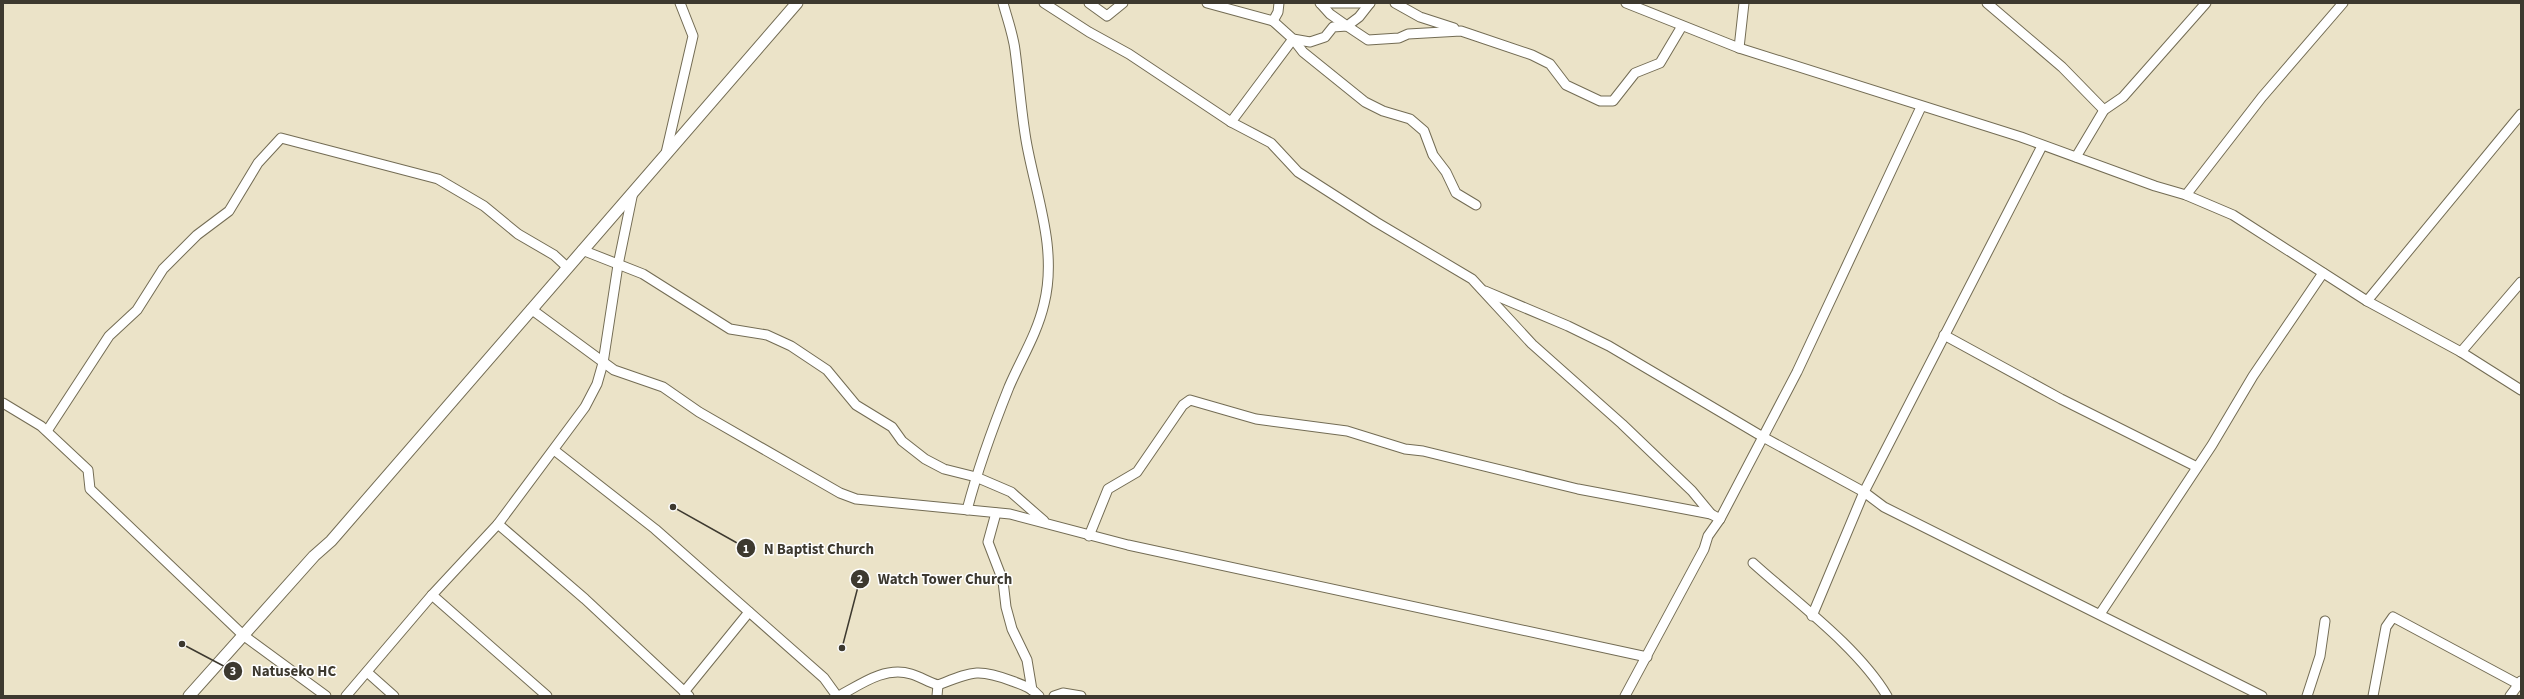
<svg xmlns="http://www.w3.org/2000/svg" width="2524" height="699" viewBox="0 0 2524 699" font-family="'Source Sans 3',sans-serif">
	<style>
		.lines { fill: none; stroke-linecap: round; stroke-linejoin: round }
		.minor-casing { stroke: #736c54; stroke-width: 11 }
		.tertiary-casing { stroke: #736c54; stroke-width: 13 }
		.minor { stroke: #fff; stroke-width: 9 }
		.tertiary { stroke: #fff; stroke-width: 11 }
		.leader { fill: none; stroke: #3d392f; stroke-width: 1.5 }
		.callout-dot { fill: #3d392f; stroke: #fff; stroke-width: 1.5 }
		.mark-label { font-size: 12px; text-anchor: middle; font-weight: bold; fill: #fff }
		.callout-label { font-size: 15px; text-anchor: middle; font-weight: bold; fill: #3d392f; stroke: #fff; stroke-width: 3; stroke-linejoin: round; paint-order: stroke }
	</style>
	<rect width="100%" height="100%" fill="#ebe3c8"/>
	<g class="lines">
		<g class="minor-casing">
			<g id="minor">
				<path d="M1044,3L1089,32L1129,54L1231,122L1271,143L1298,172L1376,222L1472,279L1532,344L1622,424L1692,491L1711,514L1720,519"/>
				<path d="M1089,3L1107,16L1123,3"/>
				<path d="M1207,3L1273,21L1293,39L1310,42L1325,37L1333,27L1347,26L1368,40L1399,38L1408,34L1461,31L1532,55L1550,64L1566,85L1600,101H1613L1635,73L1660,63L1682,26"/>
				<path d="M1320,3H1370"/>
				<path d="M1395,3L1420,17L1454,28"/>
				<path d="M1626,3L1739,48L2021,137L2155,186L2186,195L2233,215L2367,301L2461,352L2521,390"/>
				<path d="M1987,3L2062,67L2104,110"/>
				<path d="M1321,4L1330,14L1347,26L1359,17L1370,3"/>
				<path d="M1273,21L1278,12L1279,3"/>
				<path d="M1739,48L1744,3"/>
				<path d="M1231,122L1293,39L1303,52L1365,102L1383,111L1410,119L1424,131L1433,155L1446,172L1456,193L1476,205"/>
				<path d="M666,153L693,36L680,3"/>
				<path d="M2076,157L2104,110L2123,97L2206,3"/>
				<path d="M2186,195L2262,97L2343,3"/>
				<path d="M582,250L643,274L730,329L767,335L791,346L827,370L856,405L892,427L902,441L925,459L944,469L976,477L1011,492L1044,521"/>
				<path d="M1485,291L1568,326L1609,346L1763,437L1864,492L1884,507L2262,696"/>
				<path d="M2367,301L2521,114"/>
				<path d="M531,309L614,370L663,387L699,412L840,493L856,499L1010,514L1128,545L1647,657"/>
				<path d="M1944,335L2061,399L2197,467"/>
				<path d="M2461,352L2521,282"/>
				<path d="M3,403L41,426L88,470L90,489L243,635L326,696"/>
				<path d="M47,431L109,336L137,310L163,269L197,235L229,211L258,163L281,138L438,179L484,206L518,234L554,255L567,267"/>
				<path d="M554,450L655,529L824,678L837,696"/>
				<path d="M967,510C978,468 993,427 1009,387C1021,359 1037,334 1044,304C1058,248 1035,193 1026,140C1021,110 1019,80 1015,50C1013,34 1007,18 1003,3"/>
				<path d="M996,513L988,542L1003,581L1006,607L1012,629L1027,660L1032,690"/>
				<path d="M498,524L585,599L689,696"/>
				<path d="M1089,536L1108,489L1137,472L1183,405L1190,400L1256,419L1347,431L1405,449L1423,451L1578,489L1711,514"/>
				<path d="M1753,563C1796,602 1858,647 1887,696"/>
				<path d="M432,595L547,696"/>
				<path d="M2100,614L2212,445L2253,376L2323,273"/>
				<path d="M1812,616L1864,492L2042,146"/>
				<path d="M367,672L394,696"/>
				<path d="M684,692L749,612"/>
				<path d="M346,696L432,595L498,524L585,407L597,384L603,363L618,265L633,192"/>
				<path d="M839,696C861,684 885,666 911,674C921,677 928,682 938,685C972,672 977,668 1012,681C1023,685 1032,688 1039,696"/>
				<path d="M937,696L938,685"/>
				<path d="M1054,696L1063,693L1081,696"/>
				<path d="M1625,696L1704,549L1708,536L1720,519L1797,372L1921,107"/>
				<path d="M2307,696L2320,656L2325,621"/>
				<path d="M2373,696L2386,627L2393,617L2518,684"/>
				<path d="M2510,696L2521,681"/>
			</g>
		</g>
		<g class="tertiary-casing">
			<path id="tertiary" d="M189,696L314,556L331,541L797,3"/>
		</g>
		<use href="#minor" class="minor"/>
		<use href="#tertiary" class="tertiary"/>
	</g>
	<path class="leader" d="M673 507L746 548M842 648L860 579M182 644L233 671"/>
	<g class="callout-dot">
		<circle cx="673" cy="507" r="4"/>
		<circle cx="842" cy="648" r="4"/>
		<circle cx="182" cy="644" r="4"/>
		<circle cx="746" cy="548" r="10"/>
		<circle cx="860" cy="579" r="10"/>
		<circle cx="233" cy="671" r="10"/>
	</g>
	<g class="mark-label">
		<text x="746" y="553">1</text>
		<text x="860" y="583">2</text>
		<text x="233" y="675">3</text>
	</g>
	<g class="callout-label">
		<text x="819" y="554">N Baptist Church</text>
		<text x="945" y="584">Watch Tower Church</text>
		<text x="294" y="676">Natuseko HC</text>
	</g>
	<rect width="2524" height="699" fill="none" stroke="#3d392f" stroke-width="8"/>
</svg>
